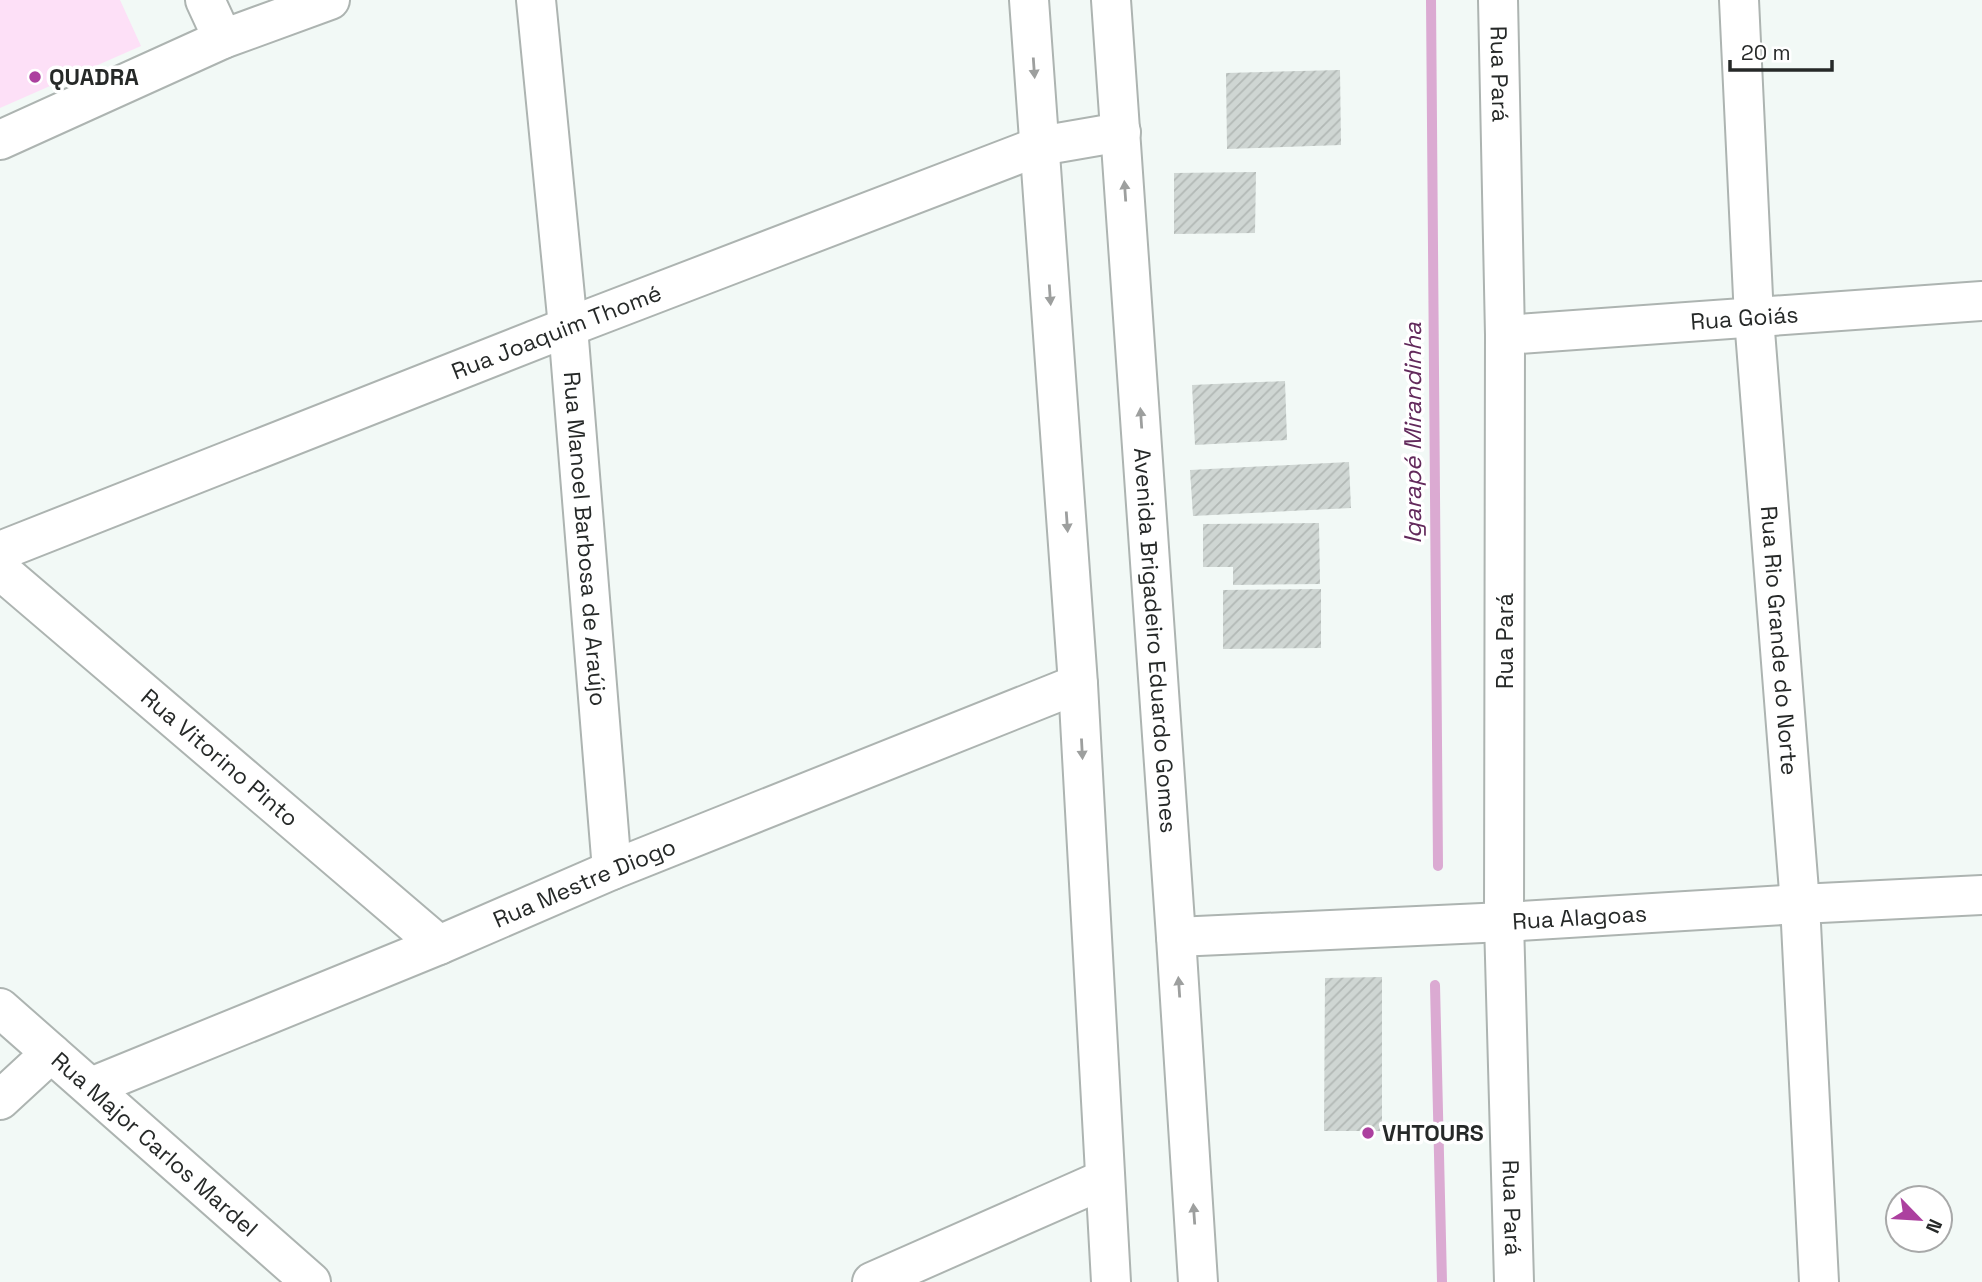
<svg xmlns="http://www.w3.org/2000/svg" width="1982" height="1282" viewBox="0 0 1982 1282" font-family="'Space Grotesk',sans-serif">
	<style>
		.pitch { fill: #fde0f7 }
		.lines { fill: none; stroke-linecap: round; stroke-linejoin: round }
		.stream { stroke: #dbaad2; stroke-width: 10 }
		.building { fill: url(#building-hatch) }
		.minor-casing { stroke: #adb4b1; stroke-width: 42 }
		.major-casing { stroke: #adb4b1; stroke-width: 42 }
		.minor { stroke: #fff; stroke-width: 38 }
		.major { stroke: #fff; stroke-width: 38 }
		.oneway { fill: #9d9f9e }
		.poi-dot { fill: #ac409f; stroke: #fff; stroke-width: 2.5 }
		.labels { text-anchor: middle; stroke-width: 7; stroke-linejoin: round; paint-order: stroke }
		.street-label { font-size: 23px; fill: #262928; stroke: #fff }
		.poi-label { font-size: 23px; font-weight: bold; fill: #262928; stroke: #fff; text-anchor: start }
		.water-label { font-size: 24px; font-style: italic; fill: #62295b; stroke: #fff }
	</style>
	<defs>
		<pattern id="building-hatch" width="6" height="6" patternUnits="userSpaceOnUse" patternTransform="scale(1.75)"><rect width="6" height="6" fill="#cfd6d3"/><path d="M-1 1l2-2M0 6l6-6M5 7l2-2" fill="none" stroke="#b2b8b5"/></pattern>
	</defs>
	<rect width="100%" height="100%" fill="#f2f9f6"/>
	<path class="pitch" d="M0,0H120L141,46L0,108Z"/>
	<g class="lines">
		<g class="stream">
			<path d="M1431,0L1438,866"/>
			<path d="M1435,985L1442,1282"/>
		</g>
	</g>
	<g class="building">
		<path d="M1340,70L1341,145L1227,149L1226,73Z"/>
		<path d="M1256,172L1255,233L1174,234V173Z"/>
		<path d="M1285,381L1287,440L1195,445L1192,385Z"/>
		<path d="M1349,462L1351,508L1193,516L1190,470Z"/>
		<path d="M1319,523L1320,584L1233,585V567H1203V524Z"/>
		<path d="M1321,589V648L1223,649V590Z"/>
		<path d="M1382,977V1131H1324L1325,978Z"/>
	</g>
	<g class="lines">
		<g class="minor-casing">
			<g id="minor">
				<path d="M205,0L223,39"/>
				<path id="s1" d="M536,0L568,327L612,870"/>
				<path id="s2" d="M1498,0L1505,335L1504,922L1514,1282"/>
				<path id="s3" d="M1739,0L1754,318L1800,904L1819,1282"/>
				<path d="M0,140L223,39L330,0"/>
				<path id="s4" d="M1505,335L1982,301"/>
				<path id="s5" d="M0,551L568,327L1040,146L1121,132"/>
				<path id="s6" d="M0,570L439,945"/>
				<path id="s7" d="M1176,937L1504,922L1800,904L1982,895"/>
				<path id="s8" d="M0,1008L311,1282"/>
				<path id="s9" d="M91,1087L439,945L612,870L1078,684"/>
				<path d="M0,1100L51,1053"/>
				<path d="M872,1282L1105,1179"/>
			</g>
		</g>
		<g class="major-casing">
			<g id="major">
				<path d="M1029,0L1078,684L1111,1282"/>
				<path id="s10" d="M1111,0L1176,937L1198,1282"/>
			</g>
		</g>
		<use href="#minor" class="minor"/>
		<use href="#major" class="major"/>
	</g>
	<defs><path id="oneway-solid" d="M-6-.8H1V-3.2L6.5 0L1 3.2V.8H-6Z" transform="scale(1.75)"/></defs>
	<g class="oneway">
		<use href="#oneway-solid" transform="translate(1034 68) rotate(86)"/>
		<use href="#oneway-solid" transform="translate(1125 191) rotate(-94)"/>
		<use href="#oneway-solid" transform="translate(1050 295) rotate(86)"/>
		<use href="#oneway-solid" transform="translate(1141 418) rotate(-94)"/>
		<use href="#oneway-solid" transform="translate(1067 522) rotate(86)"/>
		<use href="#oneway-solid" transform="translate(1082 749) rotate(87)"/>
		<use href="#oneway-solid" transform="translate(1179 987) rotate(-94)"/>
		<use href="#oneway-solid" transform="translate(1194 1214) rotate(-94)"/>
	</g>
	<g class="poi-dot">
		<circle cx="35" cy="77" r="7"/>
		<circle cx="1368" cy="1133" r="7"/>
	</g>
	<g class="labels">
		<g class="street-label">
			<text dy="8" stroke="none"><textPath href="#s2" startOffset="74">Rua Pará</textPath></text>
			<text dy="8" stroke="none"><textPath href="#s4" startOffset="240">Rua Goiás</textPath></text>
			<text dy="8" stroke="none"><textPath href="#s5" startOffset="598">Rua Joaquim Thomé</textPath></text>
			<text dy="8" stroke="none"><textPath href="#s1" startOffset="541">Rua Manoel Barbosa de Araújo</textPath></text>
			<text dy="8" stroke="none"><textPath href="#s10" startOffset="642">Avenida Brigadeiro Eduardo Gomes</textPath></text>
			<text transform="translate(1505 641) rotate(-90)" y="8">Rua Pará</text>
			<text dy="8" stroke="none"><textPath href="#s3" startOffset="642">Rua Rio Grande do Norte</textPath></text>
			<text dy="8" stroke="none"><textPath href="#s6" startOffset="289">Rua Vitorino Pinto</textPath></text>
			<text dy="8" stroke="none"><textPath href="#s9" startOffset="534">Rua Mestre Diogo</textPath></text>
			<text dy="8" stroke="none"><textPath href="#s7" startOffset="404">Rua Alagoas</textPath></text>
			<text dy="8" stroke="none"><textPath href="#s8" startOffset="206">Rua Major Carlos Mardel</textPath></text>
			<text dy="8" stroke="none"><textPath href="#s2" startOffset="1208">Rua Pará</textPath></text>
		</g>
		<g class="poi-label">
			<text x="49" y="85">QUADRA</text>
			<text x="1382" y="1141">VHTOURS</text>
		</g>
		<g class="water-label">
			<text transform="translate(1413 433) rotate(-90)" y="8">Igarapé Mirandinha</text>
		</g>
	</g>
	<g transform="translate(1919 1219) rotate(115)"><circle r="33" fill="#ffffff" stroke="#a8a9a9" stroke-width="2"/>
	<path d="M0-5L12 26L0 18L-12 26Z" fill="#ac409f"/>
	<text y="-10" font-size="19" font-weight="bold" text-anchor="middle" fill="#262928">N</text>
	</g>
	<path d="M1730 60v10h102v-10" fill="none" stroke="#262928" stroke-width="3.5"/>
	<text x="1741" y="60" font-size="21" fill="#262928" stroke="#ffffff" stroke-width="5" paint-order="stroke">20 m</text>
</svg>
